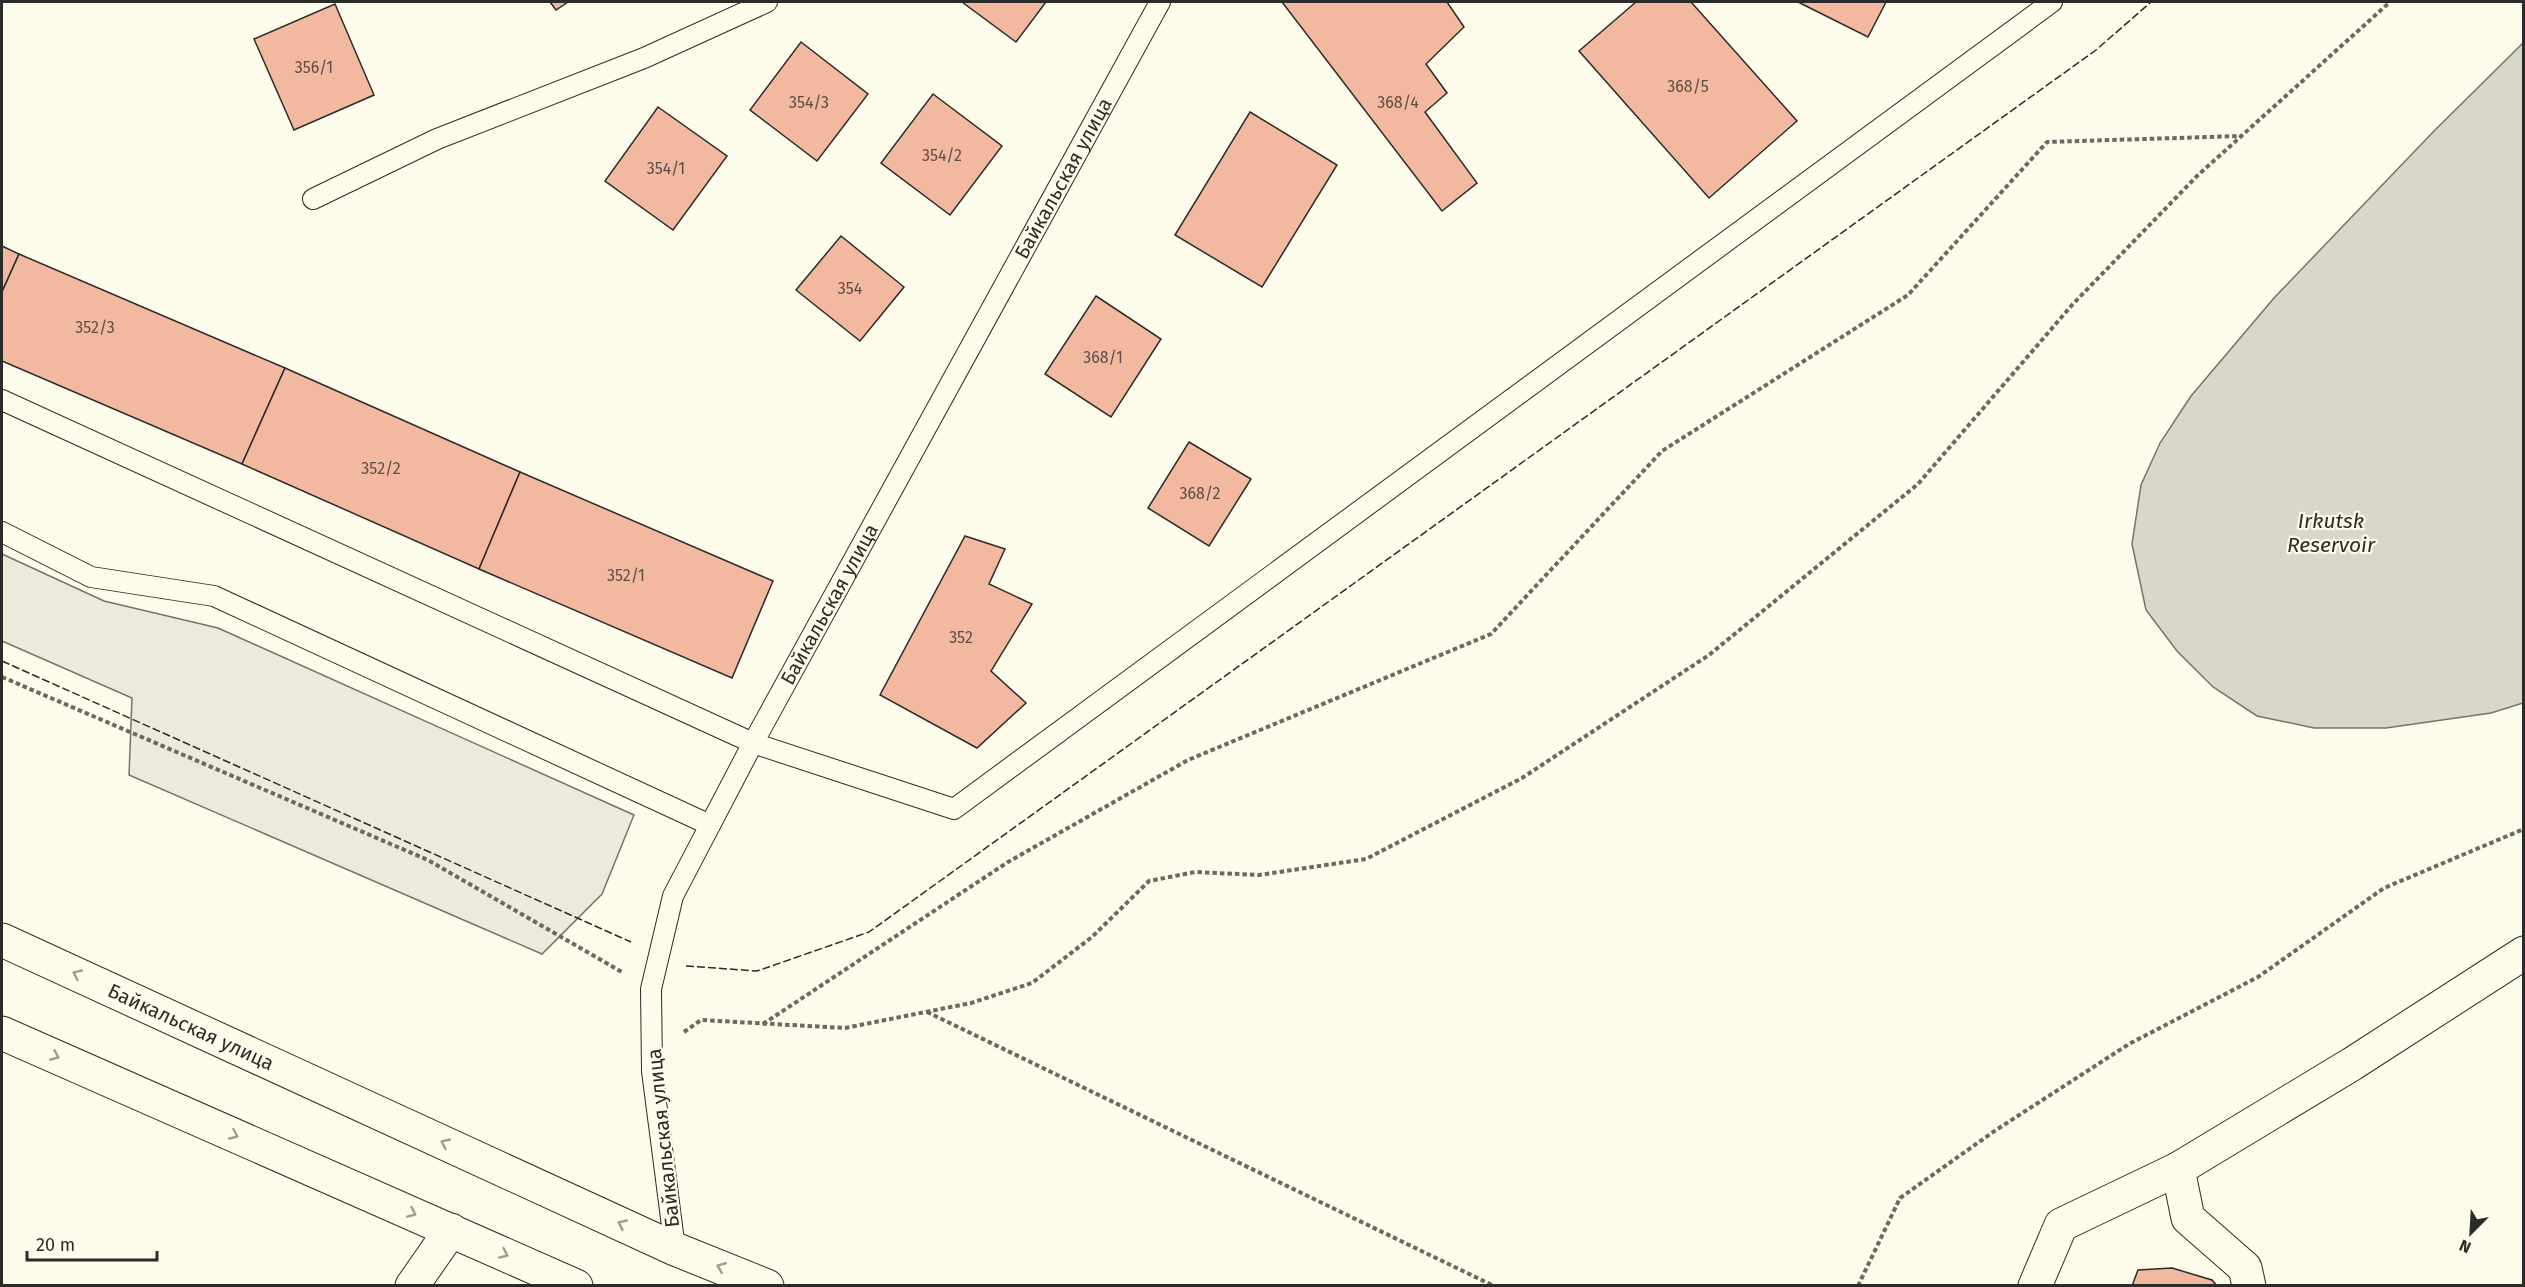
<svg xmlns="http://www.w3.org/2000/svg" width="2525" height="1287" viewBox="0 0 2525 1287" font-family="'Fira Sans',sans-serif">
	<style>
		.green { fill: #ecebdb; stroke: #74746e; stroke-width: 1.5 }
		.water { fill: #d8d7c9; stroke: #74746e; stroke-width: 1.5 }
		.building { fill: #f2b8a0; stroke: #2b2b2b; stroke-width: 1.5 }
		.lines { fill: none; stroke-linecap: round; stroke-linejoin: round }
		.service-casing { stroke: #2b2b2b; stroke-width: 22 }
		.minor-casing { stroke: #2b2b2b; stroke-width: 35 }
		.secondary-casing { stroke: #2b2b2b; stroke-width: 35 }
		.path { stroke: #6a6964; stroke-width: 4; stroke-dasharray: 4.5 3; stroke-linecap: butt }
		.service { stroke: #fdfbea; stroke-width: 20 }
		.minor { stroke: #fdfbea; stroke-width: 33 }
		.secondary { stroke: #fdfbea; stroke-width: 33 }
		.fence { stroke: #2b2b2b; stroke-width: 1.5; stroke-dasharray: 8 3; stroke-linecap: butt }
		.oneway { stroke: #9e9d94 }
		.labels { text-anchor: middle; stroke-width: 4.5; stroke-linejoin: round; paint-order: stroke }
		.number-label { font-size: 16px; fill: #5d4e48 }
		.street-label { font-size: 20px; fill: #2b2b2b; stroke: #fdfbea }
		.water-label { font-size: 21px; font-style: italic; fill: #2b2b2b; stroke: #fdfbea }
	</style>
	<rect width="100%" height="100%" fill="#fdfbea"/>
	<path class="green" d="M2,554L104,601L218,628L634,815L602,894L542,954L129,775L132,698L2,641Z"/>
	<path class="water" d="M2523,43V703L2491,713L2386,728H2314L2257,716L2213,687L2177,651L2146,610L2132,544L2141,485L2160,443L2191,396L2274,298L2434,131Z"/>
	<g class="building">
		<path d="M550,2H568L556,10Z"/>
		<path d="M962,2H1046L1016,42Z"/>
		<path d="M1282,2H1447L1464,27L1426,64L1447,93L1425,112L1477,183L1442,211Z"/>
		<path d="M1636,2H1691L1797,121L1709,198L1579,51Z"/>
		<path d="M1798,2H1886L1868,37Z"/>
		<path d="M335,4L374,95L294,130L254,39Z"/>
		<path d="M801,42L868,94L817,161L750,110Z"/>
		<path d="M933,94L1002,146L950,215L881,163Z"/>
		<path d="M658,107L727,156L673,230L605,181Z"/>
		<path d="M1250,112L1337,165L1262,287L1175,235Z"/>
		<path d="M841,236L904,287L860,341L796,290Z"/>
		<path d="M2,246L19,254L2,292Z"/>
		<path d="M19,254L285,368L242,464L2,361V292Z"/>
		<path d="M1096,296L1161,339L1111,417L1045,374Z"/>
		<path d="M285,368L520,472L479,569L242,464Z"/>
		<path d="M1189,442L1251,479L1209,546L1148,508Z"/>
		<path d="M520,472L773,581L732,678L479,569Z"/>
		<path d="M965,536L1005,549L989,584L1032,604L991,671L1026,703L977,748L880,695Z"/>
		<path d="M2172,1268L2212,1280L2217,1286H2132L2138,1270Z"/>
	</g>
	<g class="lines">
		<g class="service-casing">
			<g id="service">
				<path d="M313,199L437,139L644,58L767,2"/>
				<path d="M2,400L753,743L954,809L2052,2"/>
				<path d="M2,532L91,577L214,596L710,825"/>
				<path id="s1" d="M675,1249L652,1071L651,989L673,896L753,743L1160,2"/>
			</g>
		</g>
		<g class="minor-casing">
			<g id="minor">
				<path d="M2178,1169L2188,1218L2245,1268L2249,1286"/>
				<path d="M412,1286L451,1230"/>
				<path d="M2035,1286L2061,1225L2178,1169L2352,1064L2524,953"/>
			</g>
		</g>
		<g class="secondary-casing">
			<g id="secondary">
				<path id="s2" d="M2,940L675,1249L767,1286"/>
				<path d="M2,1033L576,1286"/>
			</g>
		</g>
		<g class="path">
			<path d="M2,677L428,860L622,972"/>
			<path d="M927,1012L1494,1286"/>
			<path d="M763,1024L1008,862L1188,760L1491,634L1662,451L1908,295L2047,142L2241,136"/>
			<path d="M684,1032L701,1020L845,1028L971,1003L1032,983L1092,937L1149,881L1195,872L1259,875L1366,859L1522,778L1709,655L1918,484L2072,305L2197,176L2390,2"/>
			<path d="M1858,1286L1900,1198L1996,1130L2129,1044L2258,977L2384,888L2524,829"/>
		</g>
		<use href="#service" class="service"/>
		<use href="#minor" class="minor"/>
		<use href="#secondary" class="secondary"/>
		<g class="fence">
			<path d="M2,661L631,942"/>
			<path d="M686,966L757,971L869,932L2096,50L2151,2"/>
		</g>
	</g>
	<defs><path id="oneway-chevron" d="M-2-3.5L2.5 0L-2 3.5" fill="none" stroke-width="1.6" stroke-linecap="round" stroke-linejoin="round" transform="scale(1.5)"/></defs>
	<g class="oneway">
		<use href="#oneway-chevron" transform="translate(77 974) rotate(-155)"/>
		<use href="#oneway-chevron" transform="translate(55 1056) rotate(24)"/>
		<use href="#oneway-chevron" transform="translate(234 1135) rotate(24)"/>
		<use href="#oneway-chevron" transform="translate(445 1143) rotate(-155)"/>
		<use href="#oneway-chevron" transform="translate(412 1213) rotate(24)"/>
		<use href="#oneway-chevron" transform="translate(622 1224) rotate(-155)"/>
		<use href="#oneway-chevron" transform="translate(504 1254) rotate(24)"/>
		<use href="#oneway-chevron" transform="translate(721 1267) rotate(-158)"/>
	</g>
	<g class="labels">
		<g class="number-label">
			<text x="314" y="73">356/1</text>
			<text x="1688" y="92">368/5</text>
			<text x="809" y="108">354/3</text>
			<text x="1398" y="108">368/4</text>
			<text x="942" y="161">354/2</text>
			<text x="666" y="174">354/1</text>
			<text x="850" y="294">354</text>
			<text x="95" y="333">352/3</text>
			<text x="1103" y="363">368/1</text>
			<text x="381" y="474">352/2</text>
			<text x="1200" y="499">368/2</text>
			<text x="626" y="581">352/1</text>
			<text x="961" y="643">352</text>
		</g>
		<g class="street-label">
			<text dy="7" stroke="none"><textPath href="#s1" startOffset="1174">Байкальская улица</textPath></text>
			<text dy="7" stroke="none"><textPath href="#s1" startOffset="688">Байкальская улица</textPath></text>
			<text dy="7" stroke="none"><textPath href="#s2" startOffset="208">Байкальская улица</textPath></text>
			<text transform="translate(663 1138) rotate(-96)" y="7">Байкальская улица</text>
		</g>
		<g class="water-label">
			<text x="2331" y="528">Irkutsk<tspan x="2331" dy="24">Reservoir</tspan></text>
		</g>
	</g>
	<rect width="2525" height="1287" fill="none" stroke="#2b2b2b" stroke-width="6"/>
	<g transform="translate(2471 1233) rotate(204)" stroke="#fdfbea" stroke-width="4.5" paint-order="stroke">
	<path d="M0-4.5L10 22L0 15L-10 22Z" fill="#2b2b2b"/>
	<text y="-9" font-size="16" font-weight="bold" text-anchor="middle" fill="#2b2b2b">N</text>
	</g>
	<path d="M27 1251v9h130v-9" fill="none" stroke="#2b2b2b" stroke-width="3"/>
	<text x="36" y="1251" font-size="18" fill="#2b2b2b" stroke="#fdfbea" stroke-width="4.5" paint-order="stroke">20 m</text>
</svg>
